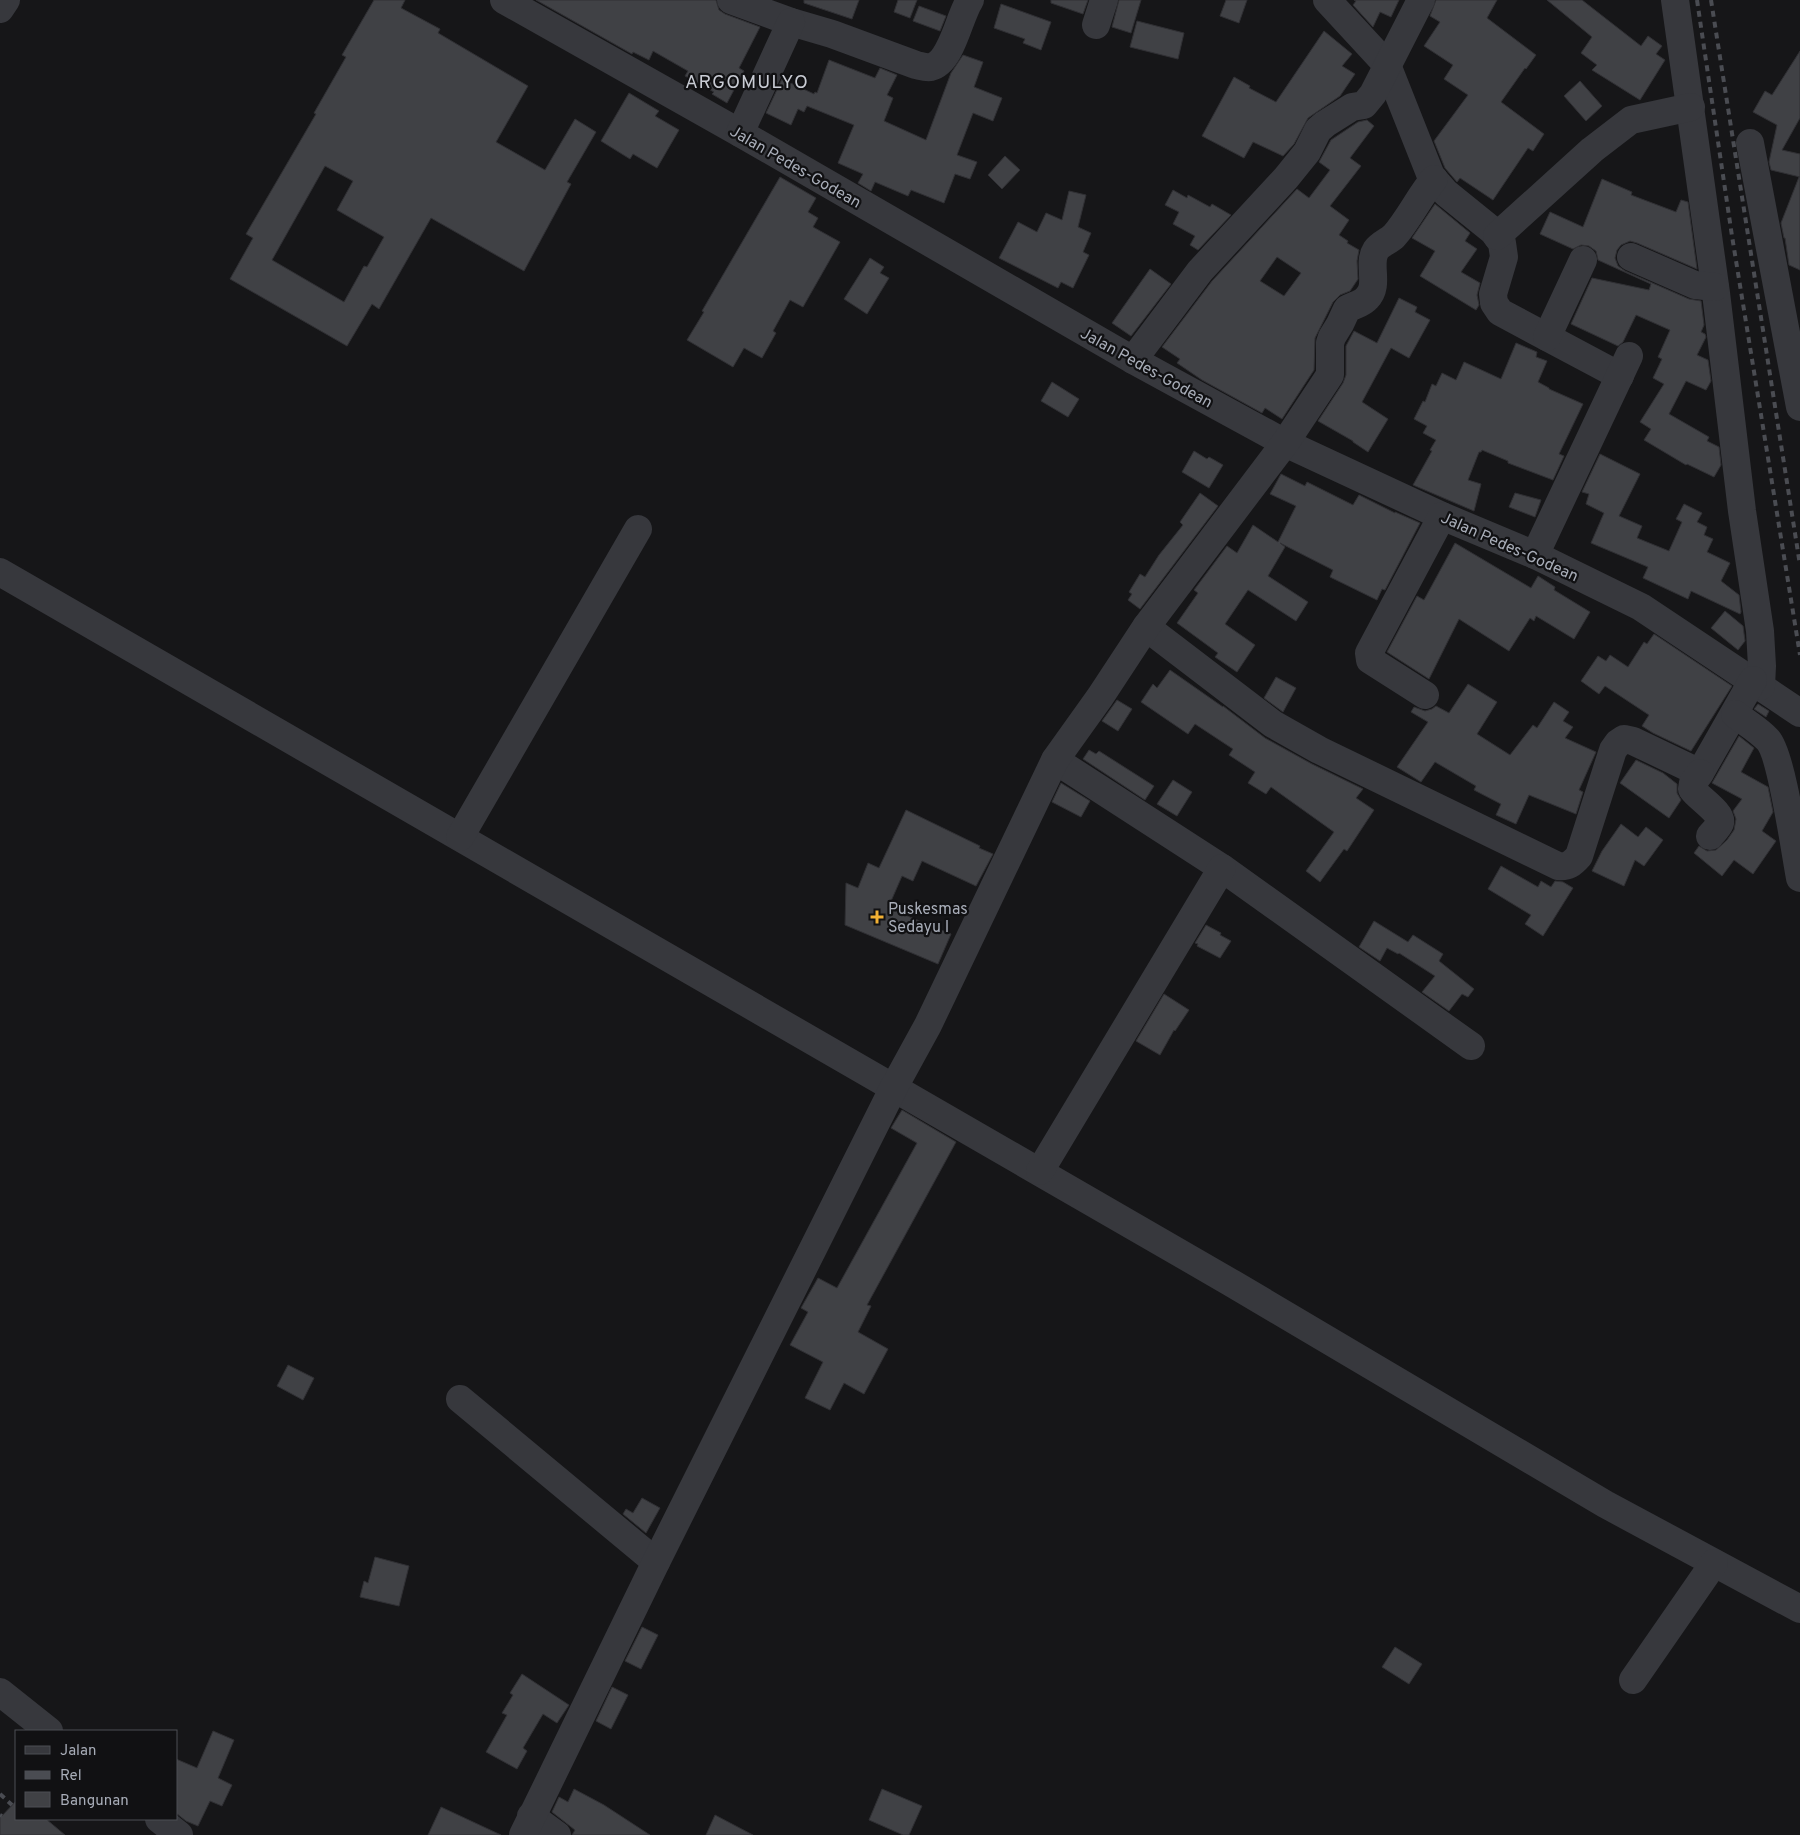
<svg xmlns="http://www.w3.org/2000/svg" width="1800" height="1835" viewBox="0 0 1800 1835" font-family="Overpass,sans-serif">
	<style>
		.building { fill: #404145; stroke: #303034; fill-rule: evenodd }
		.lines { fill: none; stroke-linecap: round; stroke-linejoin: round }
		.minor { stroke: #37383d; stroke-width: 28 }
		.rail { stroke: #4a4c52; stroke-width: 4; stroke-dasharray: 6 5; stroke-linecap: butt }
		.poi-dot { fill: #f2b134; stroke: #111113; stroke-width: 2 }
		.labels { text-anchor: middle; stroke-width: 4.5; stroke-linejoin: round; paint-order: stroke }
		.street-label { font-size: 16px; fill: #a8adb8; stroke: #111113 }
		.poi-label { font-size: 16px; fill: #a8adb8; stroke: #111113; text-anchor: start }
		.quarter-label { font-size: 19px; letter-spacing: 1px; fill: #c9ccd4; stroke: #111113 }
	</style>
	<rect width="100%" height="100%" fill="#161618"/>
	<g class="building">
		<path d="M374,0H405L401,8L440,29L438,33L528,86L496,142L545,170L575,119L596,132L567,182L571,184L524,271L431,218L379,309L372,304L347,346L230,279L253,238L246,234L316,114L314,113L346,57L342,55ZM325,166L353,181L337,210L384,237L367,267L364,266L344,302L272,260Z"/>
		<path d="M536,0H716L719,10L725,14L760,27L739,68L744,71L727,103L712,94L714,92L685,76L688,71L653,51L649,60L633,52L632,54Z"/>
		<path d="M804,0H859L852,19L804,3Z"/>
		<path d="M898,0H917L910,18L894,12Z"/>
		<path d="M1051,0H1088L1083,14L1051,3Z"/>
		<path d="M1119,0H1141L1131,33L1112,27Z"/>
		<path d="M1226,0H1247L1239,23L1220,16Z"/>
		<path d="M1354,0H1399L1391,17L1380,12L1373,27L1353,5L1356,1Z"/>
		<path d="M1436,0H1497L1487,18L1536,55L1526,69L1525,68L1501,102L1544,134L1533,151L1528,148L1493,200L1460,178L1457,182L1445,168L1434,141L1468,95L1444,79L1453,65L1424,46L1440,22L1430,16Z"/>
		<path d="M1547,0H1582L1641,46L1648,36L1662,46L1656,54L1665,60L1640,100L1592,70L1597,65L1581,53L1592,37Z"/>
		<path d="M1001,4L1051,22L1041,50L1023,43L1025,39L994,28Z"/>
		<path d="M919,6L946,16L940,31L913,21Z"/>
		<path d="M1137,21L1184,33L1178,59L1130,47Z"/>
		<path d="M1324,31L1352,54L1342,66L1355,74L1340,96L1308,118L1294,144L1283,156L1253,142L1244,158L1202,136L1234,77L1250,86L1249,88L1276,102Z"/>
		<path d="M1800,51V118L1782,150L1800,154V177L1771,170L1769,162L1777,125L1753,112L1765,91L1772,95Z"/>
		<path d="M963,55L983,62L974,87L1002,98L993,121L973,113L957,155L977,162L970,179L955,174L944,203L911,190L908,196L875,182L871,191L858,183L863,174L838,163L854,125L807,106L804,112L798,109L791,125L766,113L782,79L814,94L815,92L817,93L829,60L875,78L880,68L897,75L887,95L893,98L884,121L926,140L951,73Z"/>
		<path d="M1580,81L1602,106L1586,121L1564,96Z"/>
		<path d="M629,93L659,111L655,116L679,130L657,168L633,154L630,159L601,141Z"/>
		<path d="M1367,120L1374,126L1350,158L1361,166L1330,206L1349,220L1339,235L1348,241L1347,243L1359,250L1357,261L1358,279L1350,291L1340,295L1333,302L1315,338L1314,370L1282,419L1265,408L1262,413L1202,380L1177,363L1180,359L1162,347L1212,281L1297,189L1309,198L1330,170L1319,162L1331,140L1358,122ZM1277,257L1301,273L1284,296L1260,281Z"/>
		<path d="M1005,156L1020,170L1002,189L988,175Z"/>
		<path d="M780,177L816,198L808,212L818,218L813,227L840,242L803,307L790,300L773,331L776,333L762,358L744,348L733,367L687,340L704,312L702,311Z"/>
		<path d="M1799,177H1800V270L1789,265L1785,238H1784L1781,223Z"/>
		<path d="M1602,179L1632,192L1631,195L1676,212L1681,200L1688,202L1697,269L1637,243L1630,241L1621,245L1617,250L1615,258L1618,266L1625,271L1689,299L1701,301L1704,325L1701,332L1705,334L1706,337L1697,355L1708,360L1711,381L1706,390L1686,381L1669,414L1709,437L1707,441L1719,447L1721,465L1714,477L1687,464L1686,465L1644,440L1651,429L1640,422L1664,384L1653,378L1662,359L1658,357L1670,330L1636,315L1623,342L1618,346L1571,324L1592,278L1649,290L1651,284L1598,260L1596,251L1589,246L1581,245L1573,249L1540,234L1550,212L1583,227Z"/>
		<path d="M1173,190L1187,198L1188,195L1210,207L1212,204L1231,215L1198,250L1190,245L1195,236L1173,224L1179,212L1165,205Z"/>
		<path d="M1069,191L1086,195L1078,227L1091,233L1083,252L1089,255L1073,288L1061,282L1058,288L999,258L1018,222L1037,232L1046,213L1062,220Z"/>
		<path d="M1435,204L1470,233L1465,241L1477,249L1461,272L1480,283L1477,295L1479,305L1476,310L1420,276L1435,251L1412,238Z"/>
		<path d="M870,258L884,267L880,273L889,278L867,314L844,299Z"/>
		<path d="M1150,269L1171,284L1131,336L1112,323Z"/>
		<path d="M1399,298L1417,307L1415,312L1430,320L1409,358L1391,348L1362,402L1388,419L1368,452L1353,442V441L1318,421L1343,383L1346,375V346L1354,331L1377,343Z"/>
		<path d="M1516,343L1537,352L1536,357L1547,361L1538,382L1549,388V389L1583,404L1559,454L1564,456L1553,480L1508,463V461L1482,450L1481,452H1479L1468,480L1481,484L1474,511L1413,485L1432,451L1430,450L1436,440L1423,433L1427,426L1414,419L1423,401L1425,402L1432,384L1436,386L1442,373L1456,380L1464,362L1501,379Z"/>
		<path d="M1052,382L1079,399L1068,417L1041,401Z"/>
		<path d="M1194,451L1207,459L1209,457L1223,465L1209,488L1182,472Z"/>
		<path d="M1600,454L1640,474L1619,516L1642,526L1637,538L1669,551L1682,522L1676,519L1684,504L1702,513L1697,522L1707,527L1704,535L1713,539L1707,552L1730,563L1721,581L1739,595L1741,612L1740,614L1691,591L1688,599L1643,578L1648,567L1591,543L1604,513L1586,504L1589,494L1582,492Z"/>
		<path d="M1281,474L1305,486L1307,482L1353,505L1359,495L1395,513V512L1420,523L1385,590L1382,589L1377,600L1330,577L1333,570L1280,543L1285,547L1268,576L1308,602L1296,621L1248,590L1225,624L1255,645L1237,672L1215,657L1218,653L1177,623L1198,593L1194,590L1227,546L1237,553L1253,525L1278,542L1296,506L1270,494Z"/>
		<path d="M1200,493L1218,506L1140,609L1128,600L1132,594L1129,592L1140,574L1145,577L1159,555L1183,525L1180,522Z"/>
		<path d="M1515,493L1541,500L1535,517L1509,507Z"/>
		<path d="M1455,543L1531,588L1538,576L1555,587L1554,590L1590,612L1574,639L1536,616L1534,621L1530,618L1509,651L1459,619L1429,679L1387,652L1417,596L1424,600Z"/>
		<path d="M1725,611L1743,626L1745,641L1738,650L1711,628Z"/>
		<path d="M1654,634L1732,686L1691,751L1653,733L1642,726L1649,715L1605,686L1599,694L1581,681L1598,656L1606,661L1610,655L1628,667L1644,642L1647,644Z"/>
		<path d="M1170,670L1223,707V706L1265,738L1312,764L1363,789L1356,798L1374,810L1347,851L1344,849L1320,882L1306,871L1334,832L1271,787L1266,794L1248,783L1255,772L1229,755L1233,749L1195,724L1188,734L1141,702L1153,684L1157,688Z"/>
		<path d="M1276,677L1296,688L1283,712L1264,698Z"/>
		<path d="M1468,684L1497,702L1477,734L1510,755L1533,725L1537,728L1554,702L1569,712L1563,721L1573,727L1565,738L1596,752L1579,790L1583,792L1576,814L1529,795L1516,824L1496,815L1501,804L1474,790L1476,786L1435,762L1421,782L1397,767L1428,722L1411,712L1414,707L1425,711L1432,709L1436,706L1449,713Z"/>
		<path d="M1117,700L1132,709L1118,731L1102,721Z"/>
		<path d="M1758,704L1769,711L1766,717L1754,709Z"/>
		<path d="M1739,736L1754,748L1741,772L1768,787L1773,812L1762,831L1776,841L1753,874L1734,860L1722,876L1694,853L1699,846L1707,851L1716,850L1727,840L1734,830L1736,819L1733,811L1742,799L1712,783Z"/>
		<path d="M1089,750L1096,754L1099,751L1154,786L1145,800L1083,759Z"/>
		<path d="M1636,760L1663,773L1677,784V793L1681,800L1669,818L1620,783Z"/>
		<path d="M1173,780L1192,792L1177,816L1157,804Z"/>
		<path d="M1061,783L1090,801L1081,817L1052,802Z"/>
		<path d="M906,810L980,846L979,848L993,854L976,886L922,861L913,881L902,876L888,908L951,934L938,964L845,925L846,883L858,888L868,863L879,868Z"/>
		<path d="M1621,824L1638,837L1646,827L1663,840L1644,866L1635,860L1624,886L1592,871L1602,851Z"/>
		<path d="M1501,866L1538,887L1541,881L1551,887L1555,881L1563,882L1573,888L1543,936L1525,924L1531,915L1488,889Z"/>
		<path d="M1374,921L1408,942L1413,935L1443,954L1439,961L1474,989L1468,997L1462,994L1449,1011L1422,992L1435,976L1399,953L1398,954L1387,948L1380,961L1359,947Z"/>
		<path d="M1206,925L1221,933L1220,935L1231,941L1220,958L1197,946L1198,944L1195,943Z"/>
		<path d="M1164,994L1189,1010L1175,1031L1174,1030L1160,1055L1136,1041Z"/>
		<path d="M902,1110L956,1142L867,1305L871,1306L858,1332L888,1349L864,1394L844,1383L830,1410L805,1398L823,1362L790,1345L808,1312L801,1308L818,1278L837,1288L917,1143L891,1128Z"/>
		<path d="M288,1365L314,1378L303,1400L277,1386Z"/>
		<path d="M642,1498L660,1508L646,1533L623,1514L626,1509L633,1513Z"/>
		<path d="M375,1557L409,1566L399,1606L360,1597L364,1581L368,1583Z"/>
		<path d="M642,1627L658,1635L641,1669L625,1661Z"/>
		<path d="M1395,1647L1422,1664L1409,1684L1382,1667Z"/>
		<path d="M522,1674L569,1705L557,1723L543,1714L523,1748L527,1751L517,1769L486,1752L507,1715L502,1713L513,1695L510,1693Z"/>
		<path d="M612,1687L628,1695L611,1729L596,1721Z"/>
		<path d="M213,1731L234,1740L218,1778L232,1785L222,1806L210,1801L198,1826L186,1821L176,1813V1759L197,1768Z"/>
		<path d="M574,1789L604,1805L650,1835H572L575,1830L552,1812L559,1797L568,1802Z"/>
		<path d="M882,1789L922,1806L909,1835H903L869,1820Z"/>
		<path d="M16,1801V1819H46L65,1835H0V1818Z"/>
		<path d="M441,1807L501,1835H428Z"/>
		<path d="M715,1815L753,1835H706Z"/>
	</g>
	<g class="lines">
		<g class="minor">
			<path d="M504,0L740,133L1133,360L1285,443L1442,516L1535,555L1641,607L1800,713"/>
			<path d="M731,0L791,22L832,34L916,65C921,66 926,68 931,67C952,62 959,16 970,0"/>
			<path d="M1327,0L1387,65L1431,176L1446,193L1493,231L1502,243L1504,257L1493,294L1494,303L1500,312L1620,376"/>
			<path d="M1675,0L1716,293L1742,511L1760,631L1762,666L1761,686"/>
			<path d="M0,9L6,0"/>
			<path d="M1096,25L1104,0"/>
			<path d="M740,133L791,22"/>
			<path d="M1750,143L1800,407"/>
			<path d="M1497,236L1592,150L1631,120L1691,107"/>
			<path d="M1631,257L1695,285L1715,287"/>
			<path d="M1547,337L1583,260"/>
			<path d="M1133,360L1200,271L1286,178L1307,152L1318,130L1325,124L1352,107L1364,105L1373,94L1421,0"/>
			<path d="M1535,555L1629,356"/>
			<path d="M0,572L1230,1282L1605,1504L1800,1609"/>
			<path d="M1146,627L1273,724L1319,750L1558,866C1568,867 1572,864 1579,856L1613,750L1618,743L1624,739L1633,741L1700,773L1753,680"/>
			<path d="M1425,695L1370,660L1369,653L1442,516"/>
			<path d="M1735,714C1745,722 1759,730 1768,740C1782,756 1795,852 1800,878"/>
			<path d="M1055,760L1222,868L1471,1046"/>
			<path d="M1700,773L1693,783L1692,789C1698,798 1723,813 1720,823C1718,828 1713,832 1710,836"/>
			<path d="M460,837L638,529"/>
			<path d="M1040,1171L1222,868"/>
			<path d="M460,1399L656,1562"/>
			<path d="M1633,1680L1714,1563"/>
			<path d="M0,1692L49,1731"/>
			<path d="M531,1816L557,1835"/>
			<path d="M159,1819L179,1835"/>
			<path d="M523,1835L656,1562L894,1087L928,1025L1055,760L1100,697L1146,627L1285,443L1330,375V343L1332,337L1340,324L1347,309C1354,305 1362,304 1367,298C1380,285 1367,264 1376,250C1380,244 1389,241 1394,236C1409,219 1419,197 1434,179"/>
		</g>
		<g class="rail">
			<path d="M1697,0L1732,236L1800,655"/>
			<path d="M1711,0L1800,565"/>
			<path d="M0,1794L12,1805"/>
			<path d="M0,1815L2,1816"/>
		</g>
	</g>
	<path class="poi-dot" d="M874.5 909.5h5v5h5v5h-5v5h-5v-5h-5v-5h5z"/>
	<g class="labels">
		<g class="street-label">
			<text transform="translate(796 166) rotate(30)" y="6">Jalan Pedes-Godean</text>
			<text transform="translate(1147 367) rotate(29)" y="6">Jalan Pedes-Godean</text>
			<text transform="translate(1510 546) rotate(24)" y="6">Jalan Pedes-Godean</text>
		</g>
		<g class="poi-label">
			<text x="888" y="914">Puskesmas<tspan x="888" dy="18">Sedayu I</tspan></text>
		</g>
		<g class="quarter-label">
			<text x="747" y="88">ARGOMULYO</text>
		</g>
	</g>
	<rect x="15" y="1730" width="162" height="90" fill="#111113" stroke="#4d4f55"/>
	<rect x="25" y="1746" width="25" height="8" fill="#37383d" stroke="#4d4f55"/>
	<text x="60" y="1755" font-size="15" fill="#a8adb8">Jalan</text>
	<rect x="25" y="1771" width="25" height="8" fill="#4a4c52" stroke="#4d4f55"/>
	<text x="60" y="1780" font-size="15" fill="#a8adb8">Rel</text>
	<rect x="25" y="1792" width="25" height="15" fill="#404145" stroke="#4d4f55"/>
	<text x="60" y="1805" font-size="15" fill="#a8adb8">Bangunan</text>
</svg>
